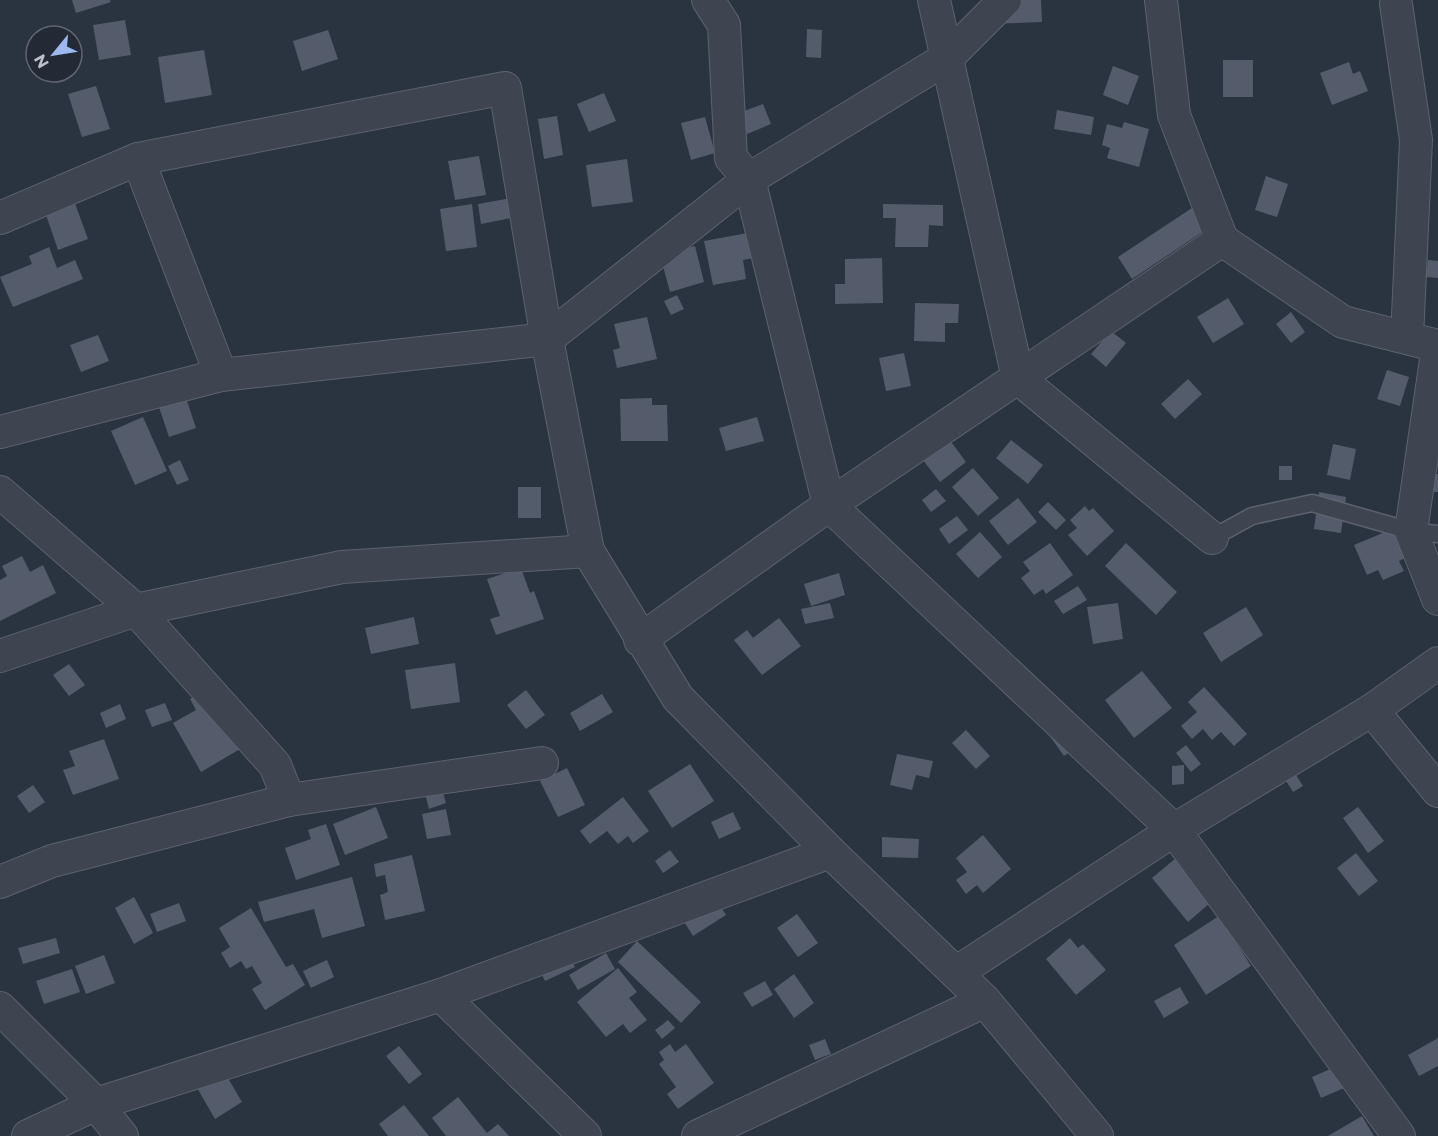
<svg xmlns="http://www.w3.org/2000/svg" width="1438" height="1136" viewBox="0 0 1438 1136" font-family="Montserrat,sans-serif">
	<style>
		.building { fill: #545c6b }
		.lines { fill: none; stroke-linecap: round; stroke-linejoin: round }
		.lane-casing { stroke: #5c636e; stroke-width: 19 }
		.street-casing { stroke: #5c636e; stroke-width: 34 }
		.lane { stroke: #3e4550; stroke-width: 16 }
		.street { stroke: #3e4550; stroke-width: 32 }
	</style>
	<rect width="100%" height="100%" fill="#2a3340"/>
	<g class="building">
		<path d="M72,0H110L111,2L76,13Z"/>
		<path d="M999,0H1041L1042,22L989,24Z"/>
		<path d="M125,20L131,55L99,60L93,25Z"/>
		<path d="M807,29L822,30L821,58L806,57Z"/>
		<path d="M328,30L338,59L302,71L293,41Z"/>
		<path d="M204,50L212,95L165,103L158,57Z"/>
		<rect x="1223" y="60" width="30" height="37"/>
		<path d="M1349,62L1353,74L1360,71L1368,91L1332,105L1320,73Z"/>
		<path d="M1113,66L1139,76L1128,105L1103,95Z"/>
		<path d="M96,86L110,129L82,137L68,94Z"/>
		<path d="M604,93L616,121L589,132L577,104Z"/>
		<path d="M763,104L771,124L747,134L739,113Z"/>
		<path d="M1057,110L1094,117L1091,135L1054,129Z"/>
		<path d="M557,116L563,155L544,159L538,119Z"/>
		<path d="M705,117L715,153L691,160L681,123Z"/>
		<path d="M1124,122L1149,129L1139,167L1107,158L1110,148L1102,145L1107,124L1122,128Z"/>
		<path d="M479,156L486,195L455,200L448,161Z"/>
		<path d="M627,159L633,202L592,207L586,165Z"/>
		<path d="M1266,176L1288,184L1277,217L1255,210Z"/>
		<path d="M73,198L88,239L58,250L44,209Z"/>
		<path d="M512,198L516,217L481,224L478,204Z"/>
		<path d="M472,204L477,247L446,251L440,209Z"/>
		<path d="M883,204L943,205V226L929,225L928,247H895L896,218H883Z"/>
		<path d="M1198,204L1213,225L1132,279L1118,257Z"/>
		<path d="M753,232L758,257L743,260L746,279L713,285L704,241Z"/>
		<path d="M695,246L704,282L670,292L660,255Z"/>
		<path d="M49,247L57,268L75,260L83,279L13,307L0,277L32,264L29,256Z"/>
		<path d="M882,258L883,303L835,304V284H845V259Z"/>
		<path d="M1428,260L1438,261V278L1426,277Z"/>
		<path d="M677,295L684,309L671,315L664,301Z"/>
		<path d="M1228,298L1244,324L1213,343L1197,317Z"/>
		<path d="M915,303L959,304L958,323H945V342L914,341Z"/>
		<path d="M1291,312L1305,332L1291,343L1276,324Z"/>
		<path d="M647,317L657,359L617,368L613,350L620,348L614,324Z"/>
		<path d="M1111,331L1126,343L1106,367L1091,354Z"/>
		<path d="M98,335L109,361L81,372L70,345Z"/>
		<path d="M904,353L911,386L886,391L879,358Z"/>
		<path d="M1387,370L1409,377L1400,406L1377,399Z"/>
		<path d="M1188,379L1202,394L1175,419L1161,404Z"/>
		<path d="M185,395L196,428L169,437L158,404Z"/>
		<path d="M652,398V405H667L668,441H621L620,399Z"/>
		<path d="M143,417L167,471L135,485L111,431Z"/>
		<path d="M757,417L764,441L726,451L719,428Z"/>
		<path d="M943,431L966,462L940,482L916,451Z"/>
		<path d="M1011,440L1043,465L1028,484L996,458Z"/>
		<path d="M1333,444L1356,449L1350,480L1327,475Z"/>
		<path d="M180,460L189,480L177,485L168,466Z"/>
		<rect x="1279" y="466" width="13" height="14"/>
		<path d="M973,468L999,498L978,516L952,487Z"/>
		<path d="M1433,474H1438V492H1432Z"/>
		<rect x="518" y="487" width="23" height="31"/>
		<path d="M936,489L946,501L931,512L922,500Z"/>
		<path d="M1319,492L1346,497L1341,533L1314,529Z"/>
		<path d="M1018,498L1037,522L1008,545L989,521Z"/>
		<path d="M1048,502L1066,520L1056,530L1038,512Z"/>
		<path d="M1085,506L1089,511L1093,508L1114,531L1087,556L1068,535L1077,528L1070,520Z"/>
		<path d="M957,516L968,530L949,544L939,529Z"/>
		<path d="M1397,527L1410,556L1399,561L1404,571L1383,580L1378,570L1367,575L1354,545Z"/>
		<path d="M980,532L1002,557L978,578L956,554Z"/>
		<path d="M1050,543L1073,575L1046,594L1043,589L1034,595L1021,578L1030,571L1023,562Z"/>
		<path d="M1126,543L1177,592L1156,615L1105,566Z"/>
		<path d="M22,556L30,572L43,565L56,593L0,621V580L7,576L2,566Z"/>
		<path d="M521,568L530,593L534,591L544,619L496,635L490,619L500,616L487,579Z"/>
		<path d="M839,573L845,595L811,606L804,584Z"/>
		<path d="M1078,586L1087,600L1063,614L1054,601Z"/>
		<path d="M830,603L834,618L805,624L801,609Z"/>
		<path d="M1118,603L1123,639L1093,644L1087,607Z"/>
		<path d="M1246,607L1263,635L1221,662L1203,633Z"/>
		<path d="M414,617L419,644L371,654L365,628Z"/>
		<path d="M779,618L801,646L762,675L734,640L747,630L753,638Z"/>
		<path d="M455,663L460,702L411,709L405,670Z"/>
		<path d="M69,664L85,685L69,696L53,675Z"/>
		<path d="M1142,671L1172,708L1134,738L1105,700Z"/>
		<path d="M1204,687L1247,734L1234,746L1221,732L1212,740L1203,729L1192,739L1181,726L1197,712L1188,702Z"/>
		<path d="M206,690L240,749L201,772L173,723L196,710L190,699Z"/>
		<path d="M526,690L545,715L526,729L507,705Z"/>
		<path d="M602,694L613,712L580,731L570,713Z"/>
		<path d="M165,703L172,720L152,727L145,710Z"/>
		<path d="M120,704L126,719L106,728L100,713Z"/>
		<path d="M1065,725L1080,745L1064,756L1049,735Z"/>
		<path d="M966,730L990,756L976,769L952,743Z"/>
		<path d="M104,739L119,779L73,795L63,770L75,766L69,751Z"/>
		<path d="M1186,745L1201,764L1191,772L1176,753Z"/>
		<path d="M897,754L933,761L929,778L916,775L912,790L890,785Z"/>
		<path d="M690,764L714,801L672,828L648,791Z"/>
		<path d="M1184,765V784L1172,785V766Z"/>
		<path d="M1291,767L1303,786L1293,792L1281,773Z"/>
		<path d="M567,768L585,805L558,817L540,781Z"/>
		<path d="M437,773L446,803L429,809L421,778Z"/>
		<path d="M33,785L45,802L29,813L17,796Z"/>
		<path d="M623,797L649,831L633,843L628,836L618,844L607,831L590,844L580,831Z"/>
		<path d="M376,807L388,838L345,855L333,824Z"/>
		<path d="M1358,807L1384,841L1368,853L1343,818Z"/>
		<path d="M446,809L451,835L427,839L422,814Z"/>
		<path d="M733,812L741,829L719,839L711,822Z"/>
		<path d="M326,824L340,865L296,880L285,848L311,839L308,830Z"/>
		<path d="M983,835L1011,869L983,893L977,885L966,894L956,880L967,872L956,858Z"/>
		<path d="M882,837L919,839L918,858L882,857Z"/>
		<path d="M670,850L679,862L663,873L655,861Z"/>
		<path d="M1356,853L1378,881L1359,896L1337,868Z"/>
		<path d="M1181,854L1217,897L1188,922L1152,878Z"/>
		<path d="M412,855L425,911L385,920L380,895L388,892L385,875L376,877L374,864Z"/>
		<path d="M352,877L365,926L322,938L314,909L264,922L258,902Z"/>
		<path d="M714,896L726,915L693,936L681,917Z"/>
		<path d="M134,897L153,933L134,944L115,908Z"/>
		<path d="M179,903L186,921L157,932L150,914Z"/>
		<path d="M251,908L286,967L293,964L305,985L265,1010L252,989L262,983L252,966L246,969L241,961L230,968L221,953L230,947L219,928Z"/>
		<path d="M797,914L818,943L798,957L777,928Z"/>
		<path d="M1219,916L1251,966L1206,995L1174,945Z"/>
		<path d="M56,938L60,953L23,964L18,948Z"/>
		<path d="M1070,938L1078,948L1083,944L1106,970L1076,995L1046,959Z"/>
		<path d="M637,941L701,1002L681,1023L618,962Z"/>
		<path d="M567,950L575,967L545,981L537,964Z"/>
		<path d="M606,953L615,969L578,990L569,975Z"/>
		<path d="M104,955L115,983L86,994L75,966Z"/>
		<path d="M327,960L334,977L311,988L303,971Z"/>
		<path d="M618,968L637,992L629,998L647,1020L630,1033L623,1024L606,1037L577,1002Z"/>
		<path d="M72,969L80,992L44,1004L36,981Z"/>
		<path d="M794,974L814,1003L794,1018L774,989Z"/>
		<path d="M765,981L773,995L752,1007L743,993Z"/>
		<path d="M1180,987L1189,1003L1164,1018L1154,1001Z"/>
		<path d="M668,1020L675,1028L662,1039L655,1030Z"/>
		<path d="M1438,1038V1066L1419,1076L1408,1055Z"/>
		<path d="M825,1039L831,1054L815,1060L809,1045Z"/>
		<path d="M670,1044L675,1052L686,1044L714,1083L678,1109L667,1094L676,1087L659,1064L664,1060L659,1052Z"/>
		<path d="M399,1046L422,1074L409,1084L386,1056Z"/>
		<path d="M219,1063L242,1102L215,1119L192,1079Z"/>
		<path d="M1335,1067L1344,1088L1321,1098L1312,1077Z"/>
		<path d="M458,1097L487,1133L498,1124L509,1136H446L432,1118Z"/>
		<path d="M404,1105L429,1136H388L379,1124Z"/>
		<path d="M1362,1116L1374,1136H1328Z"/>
	</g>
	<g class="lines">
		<g class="lane-casing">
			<path id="lane" d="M1212,538L1252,516L1312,503L1411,531L1438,534"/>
		</g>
		<g class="street-casing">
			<g id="street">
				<path d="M708,0L724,25L731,158L749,179L829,505L1174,830L1399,1136"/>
				<path d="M934,0L1018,378L1212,538"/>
				<path d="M1396,4L1416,140L1407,338"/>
				<path d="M138,159L221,375"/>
				<path d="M0,218L138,159L505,88L547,339L588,551L678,698L830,852L985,1001L1097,1136"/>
				<path d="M1222,240L1343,322L1438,346L1411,531L1438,599"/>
				<path d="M0,432L221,375L547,339L749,179L947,58L1005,0"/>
				<path d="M0,492L136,610L275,765L289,800L52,861L0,882"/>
				<path d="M640,640L829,505L1222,240L1174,115L1161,0"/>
				<path d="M0,656L136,610L342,567L588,551"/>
				<path d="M1372,710L1438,791"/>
				<path d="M289,800L542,763"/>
				<path d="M956,973L1174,830L1372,710L1438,663"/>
				<path d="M441,995L585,1136"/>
				<path d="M0,1008L96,1104L122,1136"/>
				<path d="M28,1136L96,1104L441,995L830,852"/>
				<path d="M698,1136L985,1001"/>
			</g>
		</g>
		<use href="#lane" class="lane"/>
		<use href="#street" class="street"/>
	</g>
	<g transform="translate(54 54) rotate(240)"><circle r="28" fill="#232a36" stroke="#606671" stroke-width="1.5"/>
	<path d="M0-4.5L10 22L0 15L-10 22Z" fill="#9db9ed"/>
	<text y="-9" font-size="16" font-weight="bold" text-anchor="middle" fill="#bbc0ca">N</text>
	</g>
</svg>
